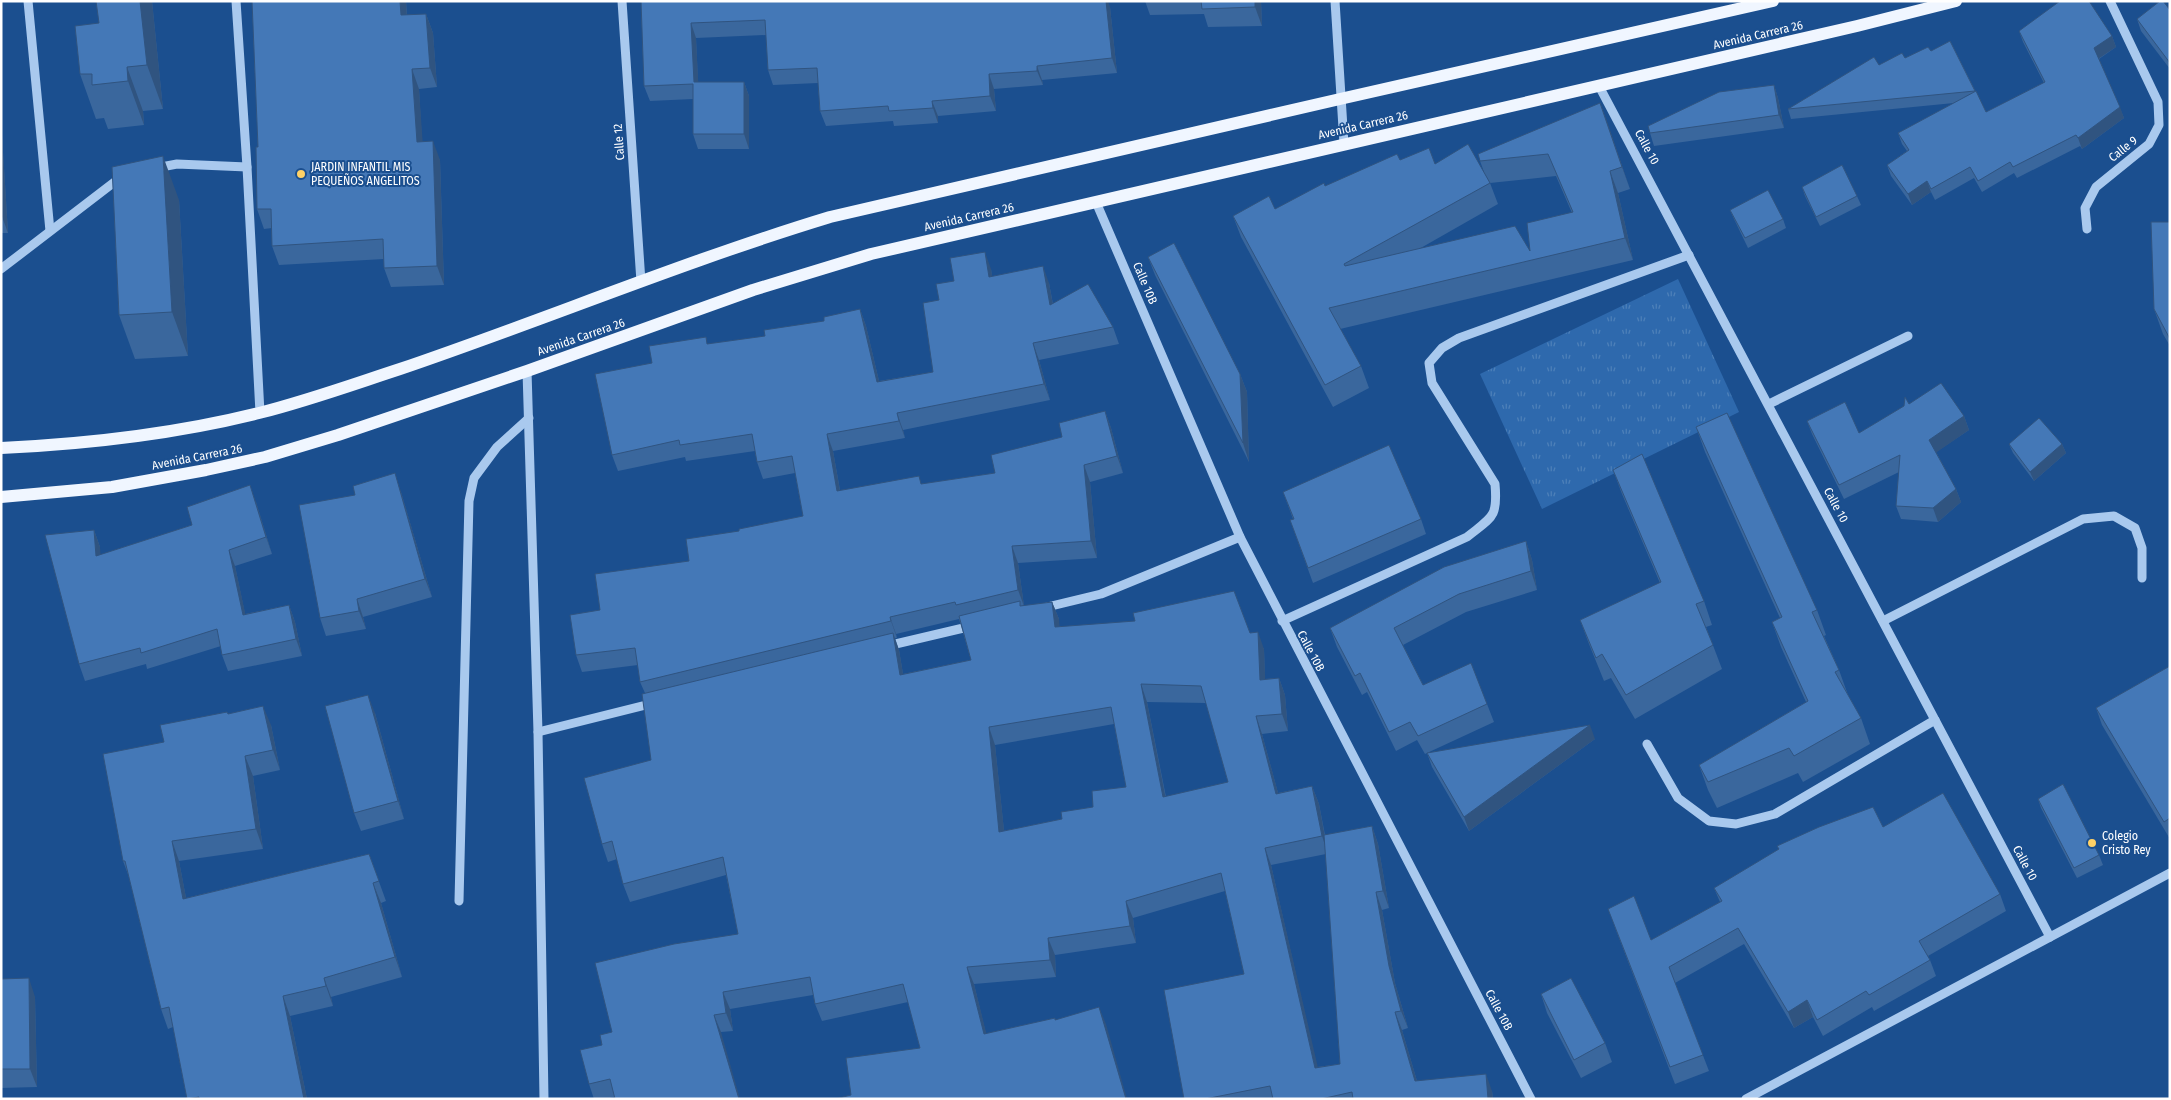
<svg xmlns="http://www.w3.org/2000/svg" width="2171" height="1100" viewBox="0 0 2171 1100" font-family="'Fira Sans Condensed',sans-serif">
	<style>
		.grass { fill: url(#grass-tufts) }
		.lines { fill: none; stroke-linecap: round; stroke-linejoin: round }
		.minor { stroke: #a9c9ee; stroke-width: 9 }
		.major { stroke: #f0f6ff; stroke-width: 12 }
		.wall { fill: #3a679d; fill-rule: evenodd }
		.shaded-wall { fill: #305480 }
		.building { fill: #4478b7; stroke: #305480; fill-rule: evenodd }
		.poi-dot { fill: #ffd166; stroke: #1b4f8f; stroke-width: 2 }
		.labels { text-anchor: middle; stroke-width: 4; stroke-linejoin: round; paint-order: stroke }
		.street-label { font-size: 12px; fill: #fff; stroke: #1b4f8f }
		.poi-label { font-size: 12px; fill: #fff; stroke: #1b4f8f; text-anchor: start }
	</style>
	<defs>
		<pattern id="grass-tufts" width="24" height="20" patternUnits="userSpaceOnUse" patternTransform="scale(1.25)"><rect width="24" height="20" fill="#2e69ad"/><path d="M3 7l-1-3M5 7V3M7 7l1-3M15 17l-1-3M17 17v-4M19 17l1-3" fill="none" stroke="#4d80b9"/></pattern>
	</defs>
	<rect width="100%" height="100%" fill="#1b4f8f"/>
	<path class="grass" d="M1678,279L1739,412L1542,509L1480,374Z"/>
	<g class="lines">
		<g class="minor">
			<path d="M28,1L50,231"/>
			<path d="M236,1L247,167L260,413"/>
			<path d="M622,1L641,282"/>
			<path d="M1335,1L1344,144"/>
			<path d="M1599,86L2050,937"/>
			<path d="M156,168L177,164L247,167"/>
			<path d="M1096,202L1240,537L1531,1099"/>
			<path d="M2087,229L2085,208L2096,187L2149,144L2159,125L2158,102L2110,1"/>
			<path d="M1,269L121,177"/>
			<path d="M527,371L538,732L544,1099"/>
			<path d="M1769,404L1908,336"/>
			<path d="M1043,608L1101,594L1240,537"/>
			<path d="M1282,621L1467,537C1492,517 1498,518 1495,484L1432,383L1429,363L1442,348L1459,338L1689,255"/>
			<path d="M1883,621L2083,519L2114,516L2135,528L2142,548V578"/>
			<path d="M887,646L972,626"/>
			<path d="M538,732L654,703"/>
			<path d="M1647,744L1678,798L1709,821L1736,824L1775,814L1935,720"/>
			<path d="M459,901L469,501L474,478L497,447L529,418"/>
			<path d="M1746,1099L2170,873"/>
		</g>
		<g class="major">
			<path d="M1,448C88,444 175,434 259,413C307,401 354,384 400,369C544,320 685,261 830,217L1340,99L1773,1"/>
			<path d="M1,497L112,487L206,470L265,457L338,435L527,371L753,290L871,254L1857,26L1956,1"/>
		</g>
	</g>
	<g class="wall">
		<path d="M152,1L163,109L143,111L144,125L108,129L104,118L96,119L80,74L99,23Z"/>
		<path d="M252,1H406L407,15L426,14L433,33L437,87L419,89L422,142L440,160L444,285L391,287L384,268V259L279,265L272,246V228L264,229L257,209L258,147Z"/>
		<path d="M641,1L1110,7L1117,73L1042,80L1043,85L994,89L996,111L938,116V123L894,126L893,121L826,126L820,111L818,83L773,85L768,70L766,35L696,38L698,82H744L749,96V149H698L693,134V99L650,101L644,86Z"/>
		<path d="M1145,1H1261L1262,26L1208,27L1204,14L1150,15Z"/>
		<path d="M2170,10V69L2141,31L2137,19Z"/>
		<path d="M2019,31L2112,36L2116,47L2099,59L2124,118L2082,149L2080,146L2017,178L2014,173L1982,192L1974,178L1935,200L1931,192L1912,205L1891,176L1887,165L1907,151L1902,144L1898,133L1954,103L1791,119L1788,109L1879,65L1931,51L1950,41L1986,112L2044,83L2023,42Z"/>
		<path d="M1774,85L1778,98L1784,128L1654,146L1650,133Z"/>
		<path d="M1600,103L1630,189L1618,193L1633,260L1340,329L1361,366L1369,388L1333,407L1241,237L1233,216L1275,209L1325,186L1400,160L1435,164L1484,172L1480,161ZM1556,176L1572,213L1530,251L1419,249L1498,204L1490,183Z"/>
		<path d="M1,119L8,233H1Z"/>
		<path d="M1802,187L1857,196L1861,205L1820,226L1805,196Z"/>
		<path d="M179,200L188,356L135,359L119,315Z"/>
		<path d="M1730,210L1783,219L1786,228L1748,248L1734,219Z"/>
		<path d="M2170,222V346L2163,334L2154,309Z"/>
		<path d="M1148,257L1240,374L1247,392L1249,462L1155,275Z"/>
		<path d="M991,269L992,276L1049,283L1053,304L1113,327L1119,344L1039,360L1050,400L903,430L905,438L833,451L840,490L922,484L995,473L1062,437L1105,411L1111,428L1123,473L1090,482L1097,558L1018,563L1024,606L1052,602L1059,619V626L1250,633L1264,649L1265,679L1279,678L1285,695L1288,731L1262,734L1278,793L1312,786L1319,804L1325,835L1372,826L1378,844L1389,908L1382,910L1395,983L1408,1028L1402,1030L1417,1081L1492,1091L1493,1099H1184L1244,974L1225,891L1133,918L1136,943L1055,955L1056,977L974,984L986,1034L1055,1020L1106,1024L851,1095L920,1048L908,1002L822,1021L815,1004L813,995L730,1009L733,1031L721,1032L615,1097L605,1099H594L589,1084L602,1045L612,1032L738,934L726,875L630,902L623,884L617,859L608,862L602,844L651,760L645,693L640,682L638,665L582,672L576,655L600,610L689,561L739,531L803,516L795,473L763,479L757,462L755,451L686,461L685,457L618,471L612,455L652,363L708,344L765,336L824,321L860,309L866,326L879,381L933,372L939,300L954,281ZM959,619L971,660L903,674L899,650L895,638H897L896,634ZM1147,702L1206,703L1228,782L1166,797ZM1114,724L1126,787L1093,807L1062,819L1004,831L995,745ZM1326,854L1340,1064L1317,1067L1271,865Z"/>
		<path d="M1909,404L1964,416L1969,430L1936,452L1956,489L1961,502L1938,522L1901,519L1896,506L1899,472L1844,499L1812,434L1807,421L1859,433Z"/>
		<path d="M1696,427L1817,610L1826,635L1824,636L1839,670L1848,695L1861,718L1870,744L1803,782L1798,773L1717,808L1708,790L1699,765L1806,702L1781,647L1772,622L1780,618L1705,452Z"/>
		<path d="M2009,444H2062L2066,453L2034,481L2013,453Z"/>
		<path d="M1613,470L1704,601L1712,625L1706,627L1722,669L1635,719L1611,678L1604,681L1589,644L1580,620L1660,583L1622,494Z"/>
		<path d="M401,492L432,597L363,617L366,629L326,636L320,618Z"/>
		<path d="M1283,492L1421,519L1426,534L1313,583L1290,520L1293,519Z"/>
		<path d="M256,502L272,554L235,566L245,614L289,605L295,622L302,656L228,671L222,655L221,646L147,669L146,664L85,681L79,664L94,530L100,547V555L192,525Z"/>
		<path d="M1526,541L1532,560L1537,590L1466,612L1403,645L1423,685L1487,704L1494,722L1427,753L1595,739L1469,831L1432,767L1427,753L1425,754L1417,740L1396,751L1367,692L1362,695L1337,647L1330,628Z"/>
		<path d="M2170,666V839L2102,725L2096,708Z"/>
		<path d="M375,713L404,819L361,831L354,813Z"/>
		<path d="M228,714L271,725L280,770L253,776L263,849L179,861L186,898L369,854L386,901L381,903L402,977L331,997L333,1006L290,1016L307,1099H187L173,1027L168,1029L161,1009L129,877L123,861L164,742Z"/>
		<path d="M2038,799L2099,855L2103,865L2077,878L2041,808Z"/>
		<path d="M1883,827L2000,894L2006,911L1928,956L1930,960L1936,976L1874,1011L1872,1007L1823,1036L1813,1017L1794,1028L1744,944L1675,983L1709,1071L1675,1084L1614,925L1651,940L1720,902L1714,888Z"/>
		<path d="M1,979L35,997L37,1087L1,1088Z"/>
		<path d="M1541,994L1605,1043L1612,1062L1581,1078L1547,1013Z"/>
	</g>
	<g class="shaded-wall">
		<path d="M140,1H152L163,109L147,65Z"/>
		<path d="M400,1H406L408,35L401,15Z"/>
		<path d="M1106,1H1108L1110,7L1117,73L1112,58Z"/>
		<path d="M1255,1H1261L1262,26L1255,7Z"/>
		<path d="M426,14L433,33L437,87L430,68Z"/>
		<path d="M691,23L696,38L699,96L694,82Z"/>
		<path d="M2112,36L2116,47L2098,59L2094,48Z"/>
		<path d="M1037,66L1042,80L1043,85L1037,71Z"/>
		<path d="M127,67L143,111L144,125L128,81Z"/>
		<path d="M412,69L419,89L424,161L417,142Z"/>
		<path d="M989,74L994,89L996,111L990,96Z"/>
		<path d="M744,82L749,96V149L744,134Z"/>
		<path d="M1774,85L1778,98L1784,128L1779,115Z"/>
		<path d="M932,101L938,116V123L933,108Z"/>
		<path d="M1600,103L1608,124L1630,189L1622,167Z"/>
		<path d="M2120,107L2124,118L2082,149L2078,138Z"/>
		<path d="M1,119L8,233L1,214Z"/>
		<path d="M433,141L440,160L444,285L437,266Z"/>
		<path d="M163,156L179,200L188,356L172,312Z"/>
		<path d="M1610,171L1618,193L1633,260L1625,238Z"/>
		<path d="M1927,181L1931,192L1912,205L1908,194Z"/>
		<path d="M985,252L991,269L995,294L989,277Z"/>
		<path d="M1043,266L1049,283L1056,322L1050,305Z"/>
		<path d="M860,309L866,326L883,398L877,382Z"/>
		<path d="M1033,343L1039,360L1050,400L1044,384Z"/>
		<path d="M1240,374L1247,392L1249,462L1243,443Z"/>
		<path d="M1105,411L1111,428L1123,473L1117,456Z"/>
		<path d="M897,413L903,430L905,438L899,421Z"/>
		<path d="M1964,416L1969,430L1934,454L1929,440Z"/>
		<path d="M827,434L833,451L843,508L837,491Z"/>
		<path d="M2062,444L2066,453L2034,481L2030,472Z"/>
		<path d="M1084,465L1090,482L1097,558L1091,541Z"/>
		<path d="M395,473L401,492L432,597L425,579Z"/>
		<path d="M250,485L256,502L272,554L266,537Z"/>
		<path d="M1956,489L1961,502L1938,522L1933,508Z"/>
		<path d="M94,530L100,547L102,573L96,556Z"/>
		<path d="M1526,541L1532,560L1537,590L1531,571Z"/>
		<path d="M1012,546L1018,563L1024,606L1018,590Z"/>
		<path d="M229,550L235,566L249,631L243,615Z"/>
		<path d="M357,599L363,617L366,629L359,611Z"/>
		<path d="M1052,602L1059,619L1061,644L1055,627Z"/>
		<path d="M289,605L295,622L302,656L296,639Z"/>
		<path d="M890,617L896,634L897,638L891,621Z"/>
		<path d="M1258,632L1264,649L1266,698L1260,680Z"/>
		<path d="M893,633L899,650L906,692L900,675Z"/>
		<path d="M1279,678L1285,695L1288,731L1282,714Z"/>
		<path d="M1141,684L1147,702L1169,815L1163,797Z"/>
		<path d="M368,695L375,713L404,819L398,801Z"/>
		<path d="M263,706L271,725L280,770L273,750Z"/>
		<path d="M1256,716L1262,734L1283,811L1276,794Z"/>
		<path d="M1590,725L1595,739L1469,831L1464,817Z"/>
		<path d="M989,727L995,745L1006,849L999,832Z"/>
		<path d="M245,756L253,776L263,849L256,829Z"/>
		<path d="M1312,786L1319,804L1328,854L1322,836Z"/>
		<path d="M1372,826L1378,844L1389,908L1383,891Z"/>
		<path d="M172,841L179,861L190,919L183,899Z"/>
		<path d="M1265,848L1271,865L1322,1085L1315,1068Z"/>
		<path d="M373,883L381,903L402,977L395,957Z"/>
		<path d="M1376,892L1382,910L1395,983L1408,1028L1401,1011L1389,966Z"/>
		<path d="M1126,901L1133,918L1136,943L1130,926Z"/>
		<path d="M1048,938L1055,955L1056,977L1050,960Z"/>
		<path d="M967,967L974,984L991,1052L984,1034Z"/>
		<path d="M29,978L35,997L37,1087L30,1069Z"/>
		<path d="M324,978L331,997L333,1006L326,986Z"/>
		<path d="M723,992L730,1009L733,1031L726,1013Z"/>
		<path d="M283,996L290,1016L307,1099H304Z"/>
		<path d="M1807,1000L1813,1017L1794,1028L1788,1012Z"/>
		<path d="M1099,1007L1106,1024L1127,1099H1126Z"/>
		<path d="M1395,1012L1402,1030L1422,1098L1415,1081Z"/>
		<path d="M714,1015L721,1032L740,1099H739Z"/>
		<path d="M1486,1074L1492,1091L1493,1099H1488Z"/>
	</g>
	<g class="building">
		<path d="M96,1H140L147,65L127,67L128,81L92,85V74H80L75,26L99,23Z"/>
		<path d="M252,1H400L401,15L426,14L430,68L412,69L417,142L433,141L437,266L384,268L383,239L272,246L271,209H257L256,147H258Z"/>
		<path d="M641,1H1106L1112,58L1037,66V71L989,74L990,96L932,101L933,108L889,111L888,106L820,111L817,68L768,70L765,20L691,23L694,82H744V134H693V84L644,86Z"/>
		<path d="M1201,1H1255V7L1202,9Z"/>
		<path d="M2060,1H2089L2112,36L2094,48L2120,107L2078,138L2076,135L2013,167L2010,162L1978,181L1970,167L1931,189L1927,181L1908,194L1887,165L1909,150L1898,133L1976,91L1986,112L2045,82L2019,31Z"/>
		<path d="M2160,1H2163L2170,10V63L2137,19Z"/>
		<path d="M1950,41L1975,91L1788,109L1874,57L1879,65L1902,53L1905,58L1928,47L1931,51Z"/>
		<path d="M1774,85L1779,115L1650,133L1648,126L1719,92Z"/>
		<path d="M1600,103L1622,167L1610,171L1625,238L1329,308L1361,366L1325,385L1233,216L1269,196L1275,209L1324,183L1325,186L1397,154L1400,160L1429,148L1435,164L1468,144L1490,183L1344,264L1345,266L1515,226L1530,251L1527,223L1573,212L1548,154L1480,161L1478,154Z"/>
		<path d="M163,156L172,312L119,315L112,167Z"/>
		<path d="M1842,165L1857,196L1816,217L1802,187Z"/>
		<path d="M1768,190L1783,219L1745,238L1730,210Z"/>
		<path d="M2151,222H2170V339L2154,309Z"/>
		<path d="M1174,243L1240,374L1243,443L1148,257Z"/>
		<path d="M985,252L989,277L1043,266L1050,305L1088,284L1113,327L1033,343L1044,384L897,413L899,421L827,434L837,491L919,476L921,484L995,473L991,455L1062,437L1059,423L1105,411L1117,456L1084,465L1091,541L1012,546L1018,590L956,605L955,602L890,617L891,621L640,682L635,648L576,655L570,615L600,610L595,574L689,561L686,539L739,531V529L803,516L792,456L757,462L752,434L680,445L679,440L612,455L595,374L652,363L649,346L706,337L707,344L765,336L764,330L824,321V317L860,309L877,382L933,372L923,303L939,300L936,284L954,281L950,258Z"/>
		<path d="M1941,383L1964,416L1929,440L1956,489L1933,508L1896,506L1900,455L1839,485L1807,421L1845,402L1859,433L1904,406L1905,397L1909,404Z"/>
		<path d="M1727,413L1817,610L1812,612L1839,670L1835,672L1861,718L1794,756L1789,748L1708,782L1699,765L1808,701L1772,622L1782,617L1696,427Z"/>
		<path d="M2039,418L2062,444L2030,472L2009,444Z"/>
		<path d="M1389,445L1421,519L1308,568L1290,520L1294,519L1283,492Z"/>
		<path d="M1642,454L1704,601L1696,604L1713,645L1626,695L1602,654L1596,658L1580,620L1661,582L1613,470Z"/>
		<path d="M395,473L425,579L357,599L359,611L320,618L299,505L355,495L353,486Z"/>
		<path d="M250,485L266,537L229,550L243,615L289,605L296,639L222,655L217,629L141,653L140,648L79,664L45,535L94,530L96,556L192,525L187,507Z"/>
		<path d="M1526,541L1531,571L1459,594L1394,628L1423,685L1471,663L1487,704L1418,736L1410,722L1389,732L1360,673L1355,676L1330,628L1444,567Z"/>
		<path d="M1234,591L1250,633L1258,632L1260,680L1279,678L1282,714L1256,716L1276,794L1312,786L1322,836L1265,848L1315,1068L1340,1064L1324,835L1372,826L1383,891L1376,892L1389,966L1401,1011L1395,1012L1415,1081L1486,1074L1488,1099H1353L1352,1092L1321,1099H1273L1270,1086L1205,1099H1184L1164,990L1244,974L1221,873L1126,901L1130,926L1048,938L1050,960L967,967L984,1034L1055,1018V1020L1099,1007L1126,1099H835L851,1095L846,1058L920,1048L903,984L815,1004L810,977L723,992L726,1013L714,1015L739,1099H615L610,1079L589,1084L580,1050L602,1045L600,1035L612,1032L595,963L674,944L738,934L723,857L623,884L612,841L602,844L584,778L651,760L642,694L893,633L900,675L971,660L959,616L1020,601V606L1052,602L1055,627L1135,621L1133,613ZM1141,684L1201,686L1228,782L1163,797ZM1111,707L1126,787L1092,791L1093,807L1061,812L1062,819L999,832L989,727Z"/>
		<path d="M2170,666V818L2164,822L2096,708Z"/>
		<path d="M368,695L398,801L354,813L325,706Z"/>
		<path d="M263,706L273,750L245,756L256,829L172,841L183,899L369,854L379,881L373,883L395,957L324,978L326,986L283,996L304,1099H199V1097L187,1099L169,1007L161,1009L125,861H123L103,754L164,742L160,725L227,712L228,714Z"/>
		<path d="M1590,725L1464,817L1427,753Z"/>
		<path d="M2063,784L2099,855L2074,868L2038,799Z"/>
		<path d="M1943,793L2000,894L1919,941L1930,960L1869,995L1866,991L1817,1020L1807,1000L1788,1012L1738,928L1669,967L1703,1055L1670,1067L1608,909L1634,896L1651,940L1722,901L1714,888L1779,849L1777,846L1819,827L1873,807L1883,827Z"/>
		<path d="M29,978L30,1069H1V979Z"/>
		<path d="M1571,978L1605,1043L1574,1060L1541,994Z"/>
	</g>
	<g class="poi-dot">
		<circle cx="301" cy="174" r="5"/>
		<circle cx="2092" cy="843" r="5"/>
	</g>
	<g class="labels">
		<g class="street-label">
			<text transform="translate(1758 35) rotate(-13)" y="4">Avenida Carrera 26</text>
			<text transform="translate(1363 125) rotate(-13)" y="4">Avenida Carrera 26</text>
			<text transform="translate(619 142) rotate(-94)" y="4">Calle 12</text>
			<text transform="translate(1647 147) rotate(62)" y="4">Calle 10</text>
			<text transform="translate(2123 149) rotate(-39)" y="4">Calle 9</text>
			<text transform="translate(969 217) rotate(-13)" y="4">Avenida Carrera 26</text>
			<text transform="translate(1145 283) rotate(67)" y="4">Calle 10B</text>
			<text transform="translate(581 337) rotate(-19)" y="4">Avenida Carrera 26</text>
			<text transform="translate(197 457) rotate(-11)" y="4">Avenida Carrera 26</text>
			<text transform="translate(1836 505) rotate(62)" y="4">Calle 10</text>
			<text transform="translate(1311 651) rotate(62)" y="4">Calle 10B</text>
			<text transform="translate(2025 863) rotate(62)" y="4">Calle 10</text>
			<text transform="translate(1499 1010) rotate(62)" y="4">Calle 10B</text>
		</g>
		<g class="poi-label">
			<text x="311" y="171">JARDIN INFANTIL MIS<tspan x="311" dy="14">PEQUEÑOS ANGELITOS</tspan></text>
			<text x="2102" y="840">Colegio<tspan x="2102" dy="14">Cristo Rey</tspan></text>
		</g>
	</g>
	<rect width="2171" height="1100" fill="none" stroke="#ffffff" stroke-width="5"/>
</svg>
